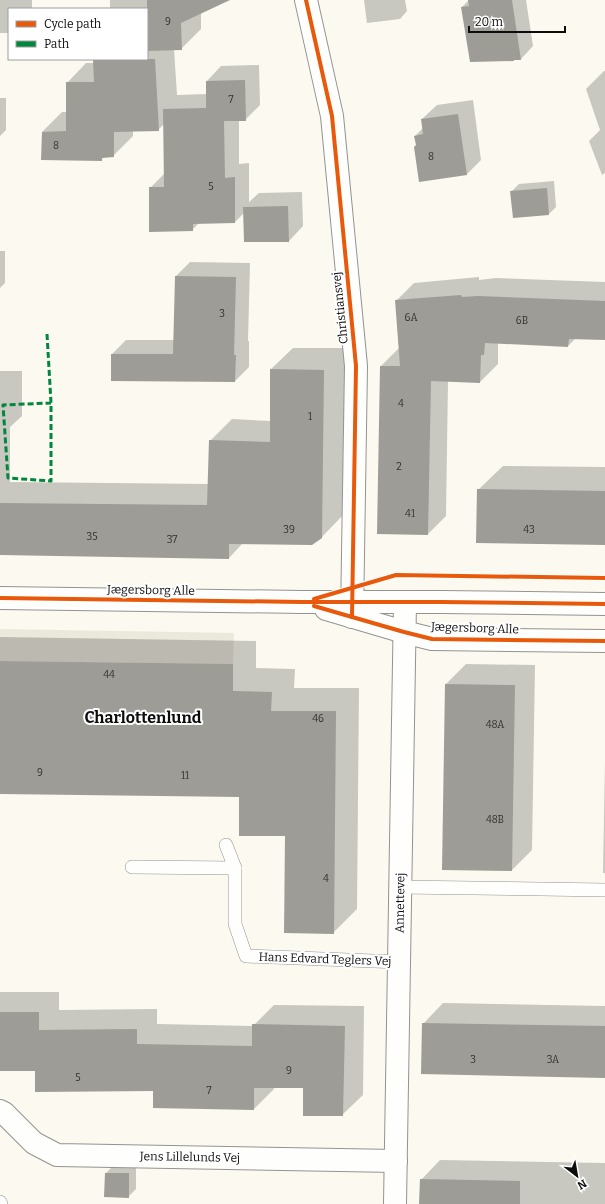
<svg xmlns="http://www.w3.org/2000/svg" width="605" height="1204" viewBox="0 0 605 1204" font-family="Bitter,serif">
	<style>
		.plaza { fill: #ebe8dc }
		.shadow { fill: #0003 }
		.building { fill: #9e9c96 }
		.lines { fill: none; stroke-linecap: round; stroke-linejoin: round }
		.service-casing { stroke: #94938f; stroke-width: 14 }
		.minor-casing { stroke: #94938f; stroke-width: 24 }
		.tertiary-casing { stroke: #94938f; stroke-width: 24 }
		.service { stroke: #fefefd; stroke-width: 13 }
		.minor { stroke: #fefefd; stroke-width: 22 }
		.tertiary { stroke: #fefefd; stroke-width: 22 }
		.quiet { stroke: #00873e; stroke-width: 3; stroke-dasharray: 6 3; stroke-linecap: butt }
		.cycleway-casing { stroke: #fff; stroke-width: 6 }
		.cycleway { stroke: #e8590c; stroke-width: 4 }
		.labels { text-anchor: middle; stroke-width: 4; stroke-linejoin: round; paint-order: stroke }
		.number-label { font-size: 10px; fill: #30302e }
		.street-label { font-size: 12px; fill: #0c0c0c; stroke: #fff }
		.district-label { font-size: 16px; font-weight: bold; fill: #0c0c0c; stroke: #fff }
	</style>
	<rect width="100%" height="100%" fill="#fbf9f0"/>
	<path class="plaza" d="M0,629L234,633L233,664L0,661Z"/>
	<g class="shadow">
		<path d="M0,0H32V9H9V33H0Z"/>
		<path d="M110,0H215L201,12V29L181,49H174L177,95L207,94V81L221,66L259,65L260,105L245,120H239V164L249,163V202L259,193L302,192L303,226L289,241L244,213L235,222L199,223L192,230L150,188L165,173L164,124L158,130H133V136L113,156L104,157L101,160L42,132L62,112H67V83L86,63H94V59H147V9H110Z"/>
		<path d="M364,0H405L407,11L400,19L367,23Z"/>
		<path d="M469,0H526L533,46L521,59H515L514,60L462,7Z"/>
		<path d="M604,71H605V173L602,175L589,141L600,130L586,89Z"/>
		<path d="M0,98H6V130L0,136Z"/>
		<path d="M473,100L481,160L467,174L417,145L415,136L423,128L422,119L437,105Z"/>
		<path d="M554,181L556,207L549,214L511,192L519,184Z"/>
		<path d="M0,251H5V283L0,288Z"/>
		<path d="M190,262L250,263L248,341H249V367L235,381L112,380V354L126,340H175L176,276Z"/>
		<path d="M479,277V280L496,278L605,282V339L576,338L568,346L498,342V364L480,382L448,381L446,516L428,534L381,366L399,348L396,301L414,283Z"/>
		<path d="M293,348H345L343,515L322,537L243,543L229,558L0,554V371H22V416L10,427V482L209,484L210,441L232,419L271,421V369Z"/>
		<path d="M503,466L605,467V544L478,490Z"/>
		<path d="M0,637L256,641V668L295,669L294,688H359L357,909L333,933L286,835L240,796L0,793Z"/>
		<path d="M466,664L535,665L532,850L512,870L446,684Z"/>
		<path d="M605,761V873H603Z"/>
		<path d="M0,992H59V1010L157,1009V1024L253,1026L274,1005L364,1006L363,1095L342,1115L304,1087H274V1089L254,1109L154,1090L36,1070H0Z"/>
		<path d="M443,1003L605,1006V1077L423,1024Z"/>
		<path d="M440,1160L605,1163V1204H420L421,1180Z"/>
		<path d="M113,1166H136V1189L128,1197L105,1196L106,1173Z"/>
	</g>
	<g class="building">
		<path d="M147,0H230L181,23L182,50L147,51Z"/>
		<path d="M468,0H512L521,60H514V61L470,62L461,7L469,6Z"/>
		<path d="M93,59H155L159,131L114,132V157L102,158V161L41,160L42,132L66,131V82H94Z"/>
		<path d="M245,80L246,121H224L225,178L235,177V223L193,224V231L149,232V187H164L163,109L206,108V81Z"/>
		<path d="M458,114L467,175L419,182L414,147L416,145L414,136L423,134L421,119Z"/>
		<path d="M547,188L549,215L513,218L510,191Z"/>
		<path d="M288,206L289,242H244L243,207Z"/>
		<path d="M175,276L236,277L234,355H236L235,382L111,381V354H173Z"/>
		<path d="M461,295L462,297L478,296L605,301V340L569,339L568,347L485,343L484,355H481L480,383L431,381L428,535L377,534L380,366H400L395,300Z"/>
		<path d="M270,369L324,370L322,538L312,545L229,544V559L0,555V503L207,505L209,440L270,442Z"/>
		<path d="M477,489L605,491V545L476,543Z"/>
		<path d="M0,661L233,664V691L272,692L271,711H336L334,934L284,933L285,836H239V797L0,794Z"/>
		<path d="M445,684L515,685L512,871L442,870Z"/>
		<path d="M0,1012H39V1030L137,1029V1044L252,1046V1024L345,1026L343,1116H303V1088H254V1110L153,1108V1091L35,1092V1071H0Z"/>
		<path d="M422,1023L605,1026V1078L421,1074Z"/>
		<path d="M105,1173H129V1198L104,1197Z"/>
		<path d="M420,1179L520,1181V1204H419Z"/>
	</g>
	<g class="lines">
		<g class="service-casing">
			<g id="service">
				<path d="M226,845L235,868V924L246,956L399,962"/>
				<path d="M132,867L235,868"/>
				<path d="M400,887L605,890"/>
				<path d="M0,1202L1,1204"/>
			</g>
		</g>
		<g class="minor-casing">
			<g id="minor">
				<path d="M306,0L332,116L356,366L352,617"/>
				<path d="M0,1111L4,1113L34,1143L57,1155L396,1161"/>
				<path d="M395,1204L405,602"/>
			</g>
		</g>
		<g class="tertiary-casing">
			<g id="tertiary">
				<path d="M0,598L302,602H441L605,604"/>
				<path d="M326,609L404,632L432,639L605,641"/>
			</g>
		</g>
		<use href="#service" class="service"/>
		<use href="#minor" class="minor"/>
		<use href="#tertiary" class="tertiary"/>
		<path class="quiet" d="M47,334L51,403V481L8,478L3,405L51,403"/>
		<g class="cycleway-casing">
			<g id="cycleway">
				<path d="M306,0L332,116L356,366L352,617"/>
				<path d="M0,598L302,602H441L605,604"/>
				<path d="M314,599L396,575L605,578"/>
				<path d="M314,606L404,632L432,639L605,641"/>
			</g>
		</g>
		<use href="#cycleway" class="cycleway"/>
	</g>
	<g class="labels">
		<g class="number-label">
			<text x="168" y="25">9</text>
			<text x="231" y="103">7</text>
			<text x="56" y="149">8</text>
			<text x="431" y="160">8</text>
			<text x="211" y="190">5</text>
			<text x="222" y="317">3</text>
			<text x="411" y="321">6A</text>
			<text x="522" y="324">6B</text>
			<text x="401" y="407">4</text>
			<text x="310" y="420">1</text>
			<text x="399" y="470">2</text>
			<text x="410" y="517">41</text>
			<text x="289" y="533">39</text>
			<text x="529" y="533">43</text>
			<text x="92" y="540">35</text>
			<text x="172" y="543">37</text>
			<text x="109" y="678">44</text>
			<text x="318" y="722">46</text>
			<text x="495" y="728">48A</text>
			<text x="40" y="776">9</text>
			<text x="185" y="779">11</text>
			<text x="495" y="823">48B</text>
			<text x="326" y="882">4</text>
			<text x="473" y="1063">3</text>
			<text x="553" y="1063">3A</text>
			<text x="289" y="1074">9</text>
			<text x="78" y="1081">5</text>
			<text x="209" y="1094">7</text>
		</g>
		<g class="street-label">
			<text transform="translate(340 308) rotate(-96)" y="4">Christiansvej</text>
			<text transform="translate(151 590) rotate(1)" y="4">Jægersborg Alle</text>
			<text transform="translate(475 628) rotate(2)" y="4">Jægersborg Alle</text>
			<text transform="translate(400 903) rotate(-89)" y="4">Annettevej</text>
			<text transform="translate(325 959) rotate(2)" y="4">Hans Edvard Teglers Vej</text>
			<text transform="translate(190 1157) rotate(1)" y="4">Jens Lillelunds Vej</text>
		</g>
		<g class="district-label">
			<text x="143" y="723">Charlottenlund</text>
		</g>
	</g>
	<rect x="8" y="8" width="140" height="52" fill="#ffffff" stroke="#9e9e9e"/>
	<rect x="16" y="21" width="20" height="6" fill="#e8590c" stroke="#9e9e9e"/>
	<text x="44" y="28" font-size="12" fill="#0c0c0c">Cycle path</text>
	<rect x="16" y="41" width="20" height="6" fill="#00873e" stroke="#9e9e9e"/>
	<text x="44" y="48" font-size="12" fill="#0c0c0c">Path</text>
	<g transform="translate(577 1176) rotate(149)" stroke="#ffffff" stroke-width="3" paint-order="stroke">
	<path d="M0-3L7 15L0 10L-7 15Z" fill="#0c0c0c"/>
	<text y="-6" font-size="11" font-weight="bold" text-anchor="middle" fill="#0c0c0c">N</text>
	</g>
	<path d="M469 26v6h96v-6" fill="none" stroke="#0c0c0c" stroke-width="2"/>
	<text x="475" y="26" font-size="12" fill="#0c0c0c" stroke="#ffffff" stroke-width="3" paint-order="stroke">20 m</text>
</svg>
